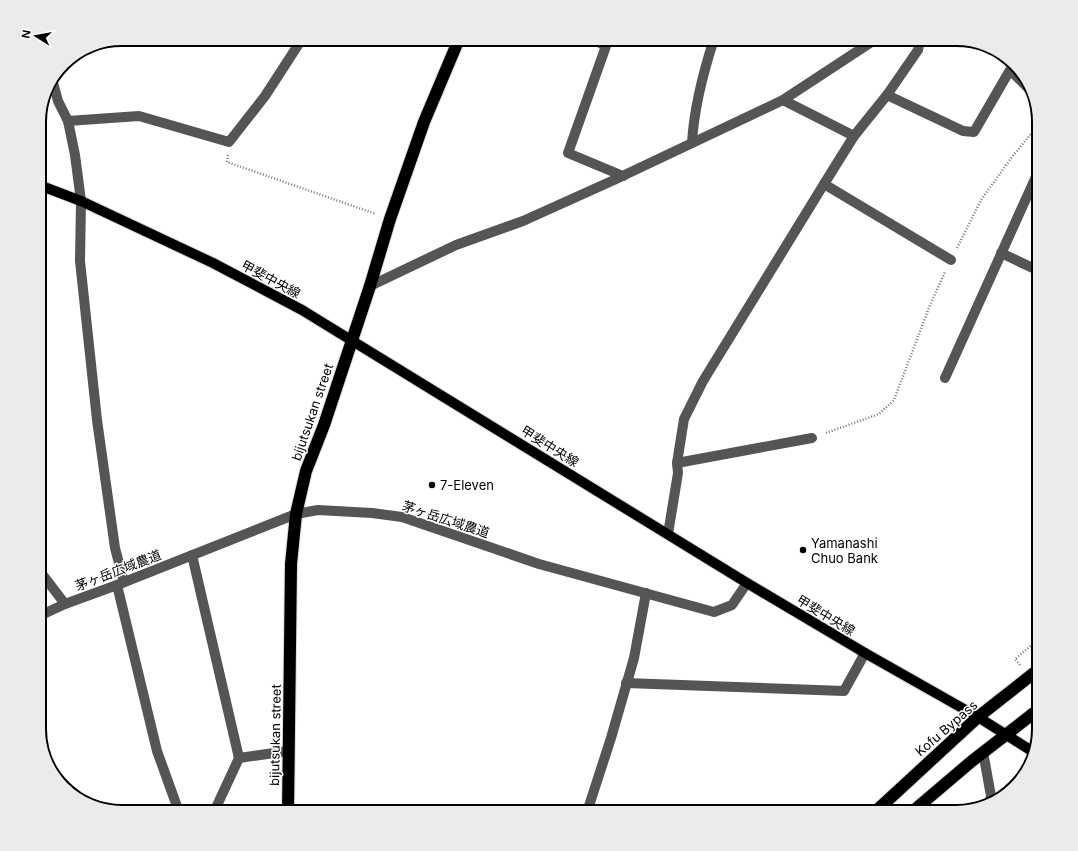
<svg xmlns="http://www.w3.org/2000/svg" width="1078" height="851" viewBox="0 0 1078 851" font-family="Inter,'Noto Sans JP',sans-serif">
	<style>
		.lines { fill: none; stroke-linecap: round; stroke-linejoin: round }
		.major-casing { stroke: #dbdbdb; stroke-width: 12 }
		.highway-casing { stroke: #dbdbdb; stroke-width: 14 }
		.path { stroke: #777; stroke-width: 2.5; stroke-dasharray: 1 2; stroke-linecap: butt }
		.minor { stroke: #555; stroke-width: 10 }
		.major { stroke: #000; stroke-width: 10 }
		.highway { stroke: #000; stroke-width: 12 }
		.poi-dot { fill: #000; stroke: #fff; stroke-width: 1.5 }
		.labels { text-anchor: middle; stroke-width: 3; stroke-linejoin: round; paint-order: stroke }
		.street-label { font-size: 13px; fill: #000; stroke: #fff }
		.poi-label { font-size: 13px; fill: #000; stroke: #fff; text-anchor: start }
		.rim { fill: none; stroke: #000; stroke-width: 2 }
	</style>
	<rect width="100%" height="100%" fill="#fff"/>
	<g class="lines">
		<g class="major-casing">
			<path id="major" d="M39,185L81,201L213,263L302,310L747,583L865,653L978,717L1035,753"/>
		</g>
		<g class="highway-casing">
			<g id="highway">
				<path d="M288,812L291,564L296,514L306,471L324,425L370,286L390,219L424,122L459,39"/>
				<path d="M875,812L978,717L1039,669"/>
				<path d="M912,812L972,761L1039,709"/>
			</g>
		</g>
		<g class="path">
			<path d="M228,155L227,162L376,214"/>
			<path d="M957,248L981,200L1012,157L1039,124"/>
			<path d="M826,433L879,414L894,400L930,305L945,272"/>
			<path d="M1020,665L1015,659L1039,639"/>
		</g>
		<g class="minor">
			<path d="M593,39L606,46L568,153L623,176"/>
			<path d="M920,39L918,50L887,95L854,136L824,184L951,260"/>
			<path d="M52,79L58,101L68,121L75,155L81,201L80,261L97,420L115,548L124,582"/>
			<path d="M887,95L963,131L974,132L1010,70L1032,92"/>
			<path d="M783,100L854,136"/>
			<path d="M68,121L139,116L229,142L265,96L302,39"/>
			<path d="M692,143C694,107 703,73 714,39"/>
			<path d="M1001,253L1039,271"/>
			<path d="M370,286L456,245L523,221L614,180L783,100L876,39"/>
			<path d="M945,378L1039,170"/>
			<path d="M677,463L812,438"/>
			<path d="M668,534L678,473L677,463L684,419L703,381L824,184"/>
			<path d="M192,555L239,758L214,812"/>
			<path d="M39,570L65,604"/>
			<path d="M117,585L157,751L179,812"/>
			<path d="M39,616L65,604L117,585L296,514L318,510L372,513L402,517L539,564L714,612L732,605L747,583"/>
			<path d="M626,683L844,691L865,653"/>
			<path d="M983,752L991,796L989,804"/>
			<path d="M239,758L288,751"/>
			<path d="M587,812L611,738L634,658L646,593"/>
		</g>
		<use href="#major" class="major"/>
		<use href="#highway" class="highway"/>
	</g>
	<g class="poi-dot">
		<circle cx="432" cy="485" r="4"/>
		<circle cx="803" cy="550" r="4"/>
	</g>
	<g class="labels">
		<g class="street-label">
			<text transform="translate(271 279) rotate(28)" y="5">甲斐中央線</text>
			<text transform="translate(312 412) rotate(-71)" y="5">bijutsukan street</text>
			<text transform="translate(550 446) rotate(32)" y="5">甲斐中央線</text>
			<text transform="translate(446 519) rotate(18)" y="5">茅ヶ岳広域農道</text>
			<text transform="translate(118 570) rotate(-21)" y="5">茅ヶ岳広域農道</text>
			<text transform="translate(826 615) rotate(31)" y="5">甲斐中央線</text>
			<text transform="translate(946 728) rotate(-41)" y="5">Kofu Bypass</text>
			<text transform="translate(275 735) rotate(-89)" y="5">bijutsukan street</text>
		</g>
		<g class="poi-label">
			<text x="440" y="490">7-Eleven</text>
			<text x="811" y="548">Yamanashi<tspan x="811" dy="15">Chuo Bank</tspan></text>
		</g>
	</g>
	<path d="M0 0H1078V851H0ZM122 46H956A76 76 0 0 1 1032 122V729A76 76 0 0 1 956 805H122A76 76 0 0 1 46 729V122A76 76 0 0 1 122 46Z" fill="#ebebeb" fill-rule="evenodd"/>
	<path class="rim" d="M122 46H956A76 76 0 0 1 1032 122V729A76 76 0 0 1 956 805H122A76 76 0 0 1 46 729V122A76 76 0 0 1 122 46Z"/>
	<g transform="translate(36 36) rotate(281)" stroke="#ffffff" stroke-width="3" paint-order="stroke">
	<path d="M0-3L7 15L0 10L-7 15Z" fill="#000000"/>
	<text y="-6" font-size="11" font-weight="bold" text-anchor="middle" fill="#000000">N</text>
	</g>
</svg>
